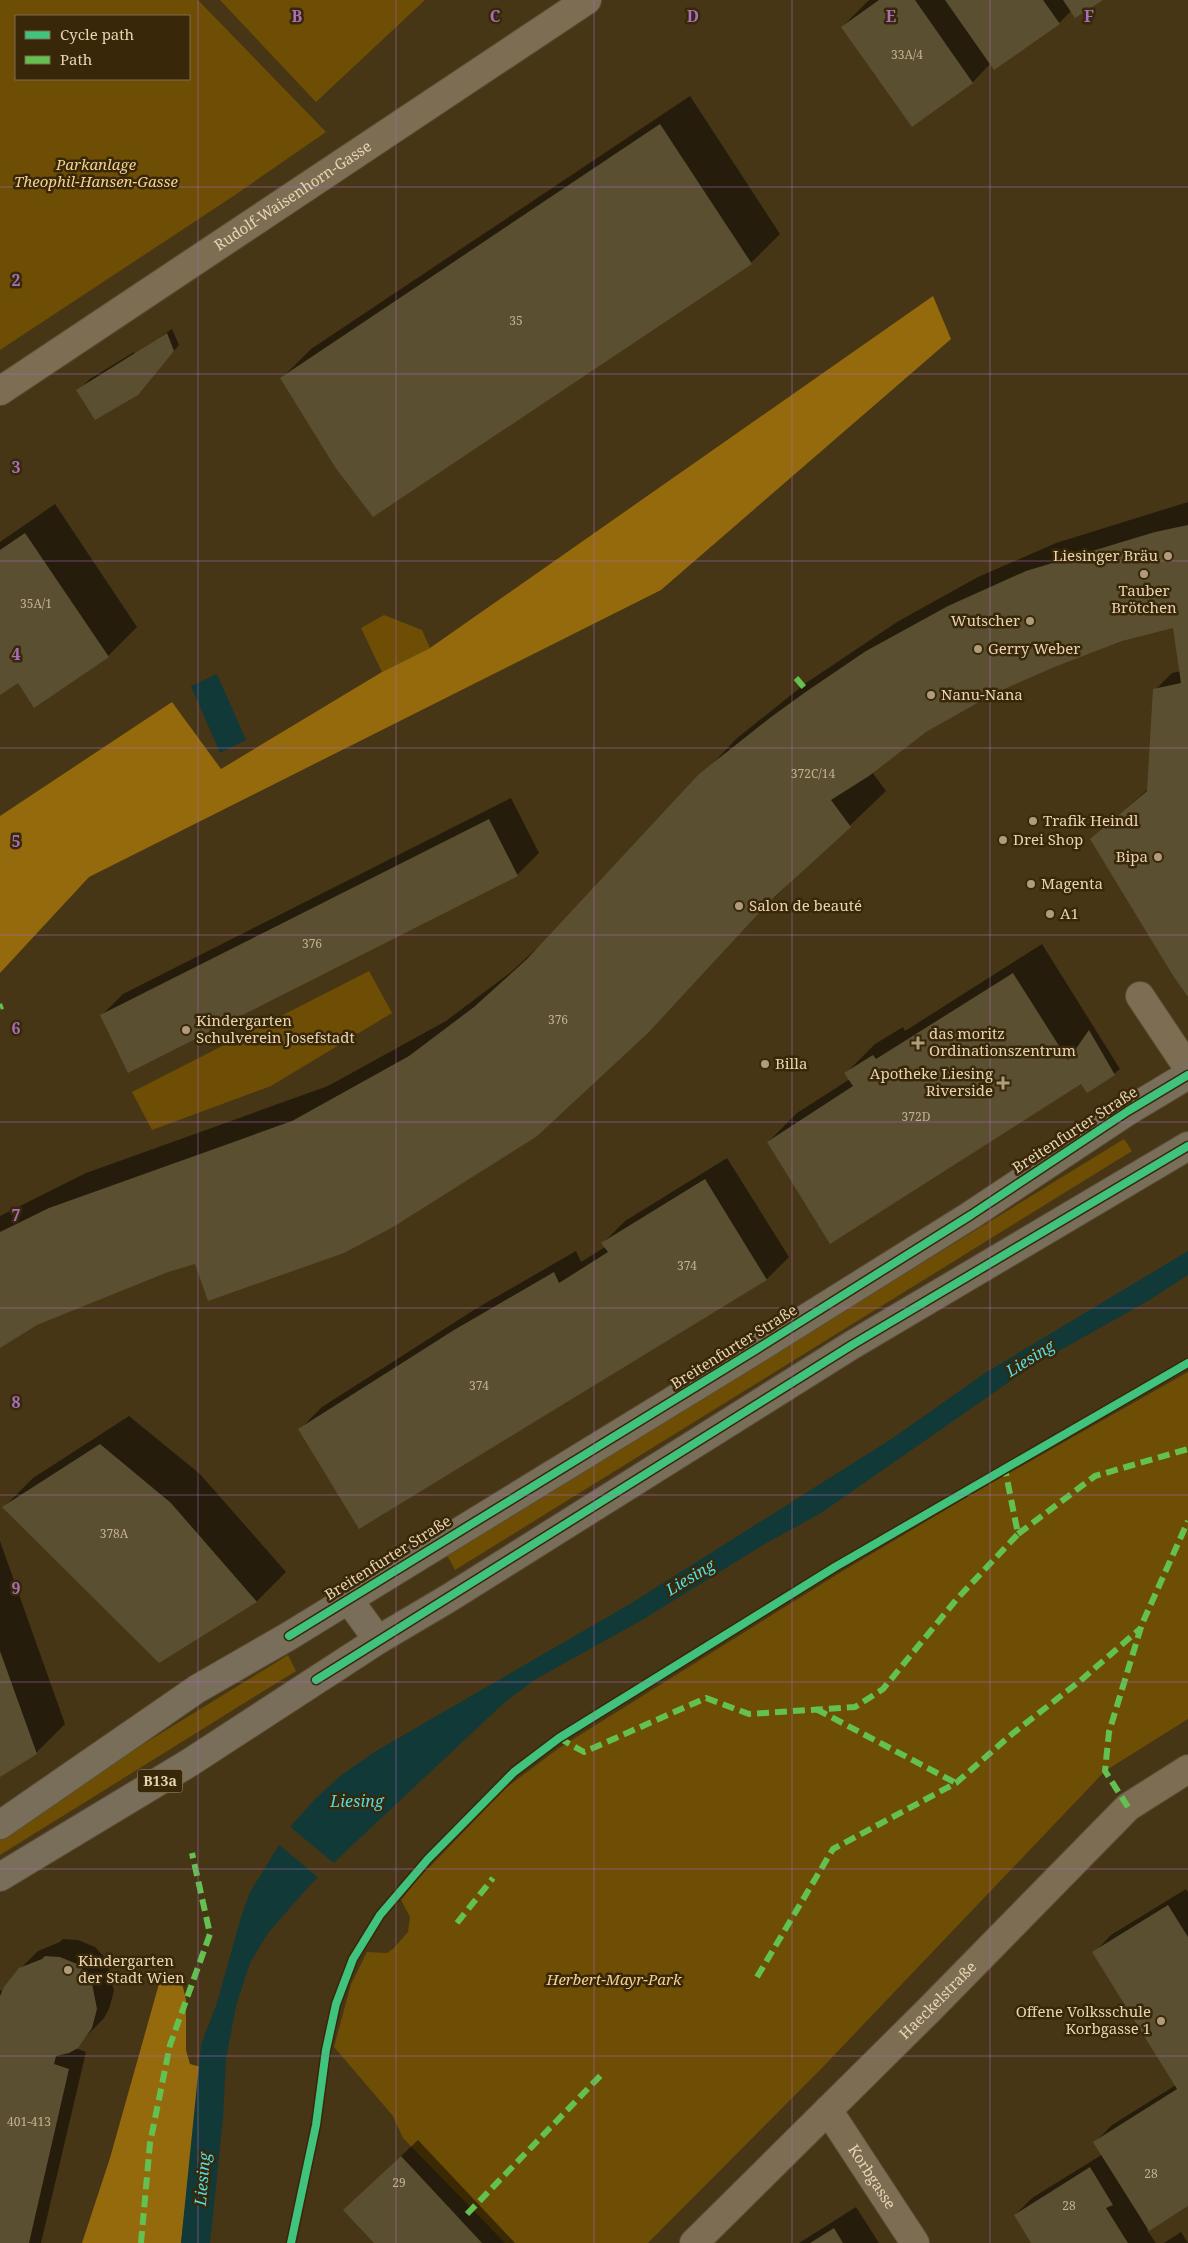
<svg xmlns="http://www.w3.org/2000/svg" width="1188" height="2243" viewBox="0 0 1188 2243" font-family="'Noto Serif',serif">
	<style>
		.green { fill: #6e4d05; fill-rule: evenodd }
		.forest { fill: #946a0c }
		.water { fill: #113938 }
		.pier { fill: #463615 }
		.shadow { fill: #0007 }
		.building { fill: #5a4f31 }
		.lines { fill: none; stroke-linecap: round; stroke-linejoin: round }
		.minor-casing { stroke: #5d4f37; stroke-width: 30 }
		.major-casing { stroke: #5d4f37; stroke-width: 30 }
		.minor { stroke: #7d6e53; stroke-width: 28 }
		.major { stroke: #796e59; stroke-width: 28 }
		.quiet { stroke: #63c152; stroke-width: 6; stroke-dasharray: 12 6; stroke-linecap: butt }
		.cycleway-casing { stroke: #382809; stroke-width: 11 }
		.cycleway { stroke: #40c37c; stroke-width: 8 }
		.grid { fill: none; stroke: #a76fb9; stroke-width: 1; stroke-opacity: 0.55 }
		.poi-dot { fill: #b09c7a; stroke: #382809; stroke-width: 2 }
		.labels { text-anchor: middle; stroke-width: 5; stroke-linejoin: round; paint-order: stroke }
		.number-label { font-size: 12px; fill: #c5b291 }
		.shield { fill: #382809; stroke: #b4a07f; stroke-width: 1 }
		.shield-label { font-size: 14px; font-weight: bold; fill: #e9d3b1 }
		.park-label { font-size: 15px; font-style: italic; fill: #f5d092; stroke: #382809 }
		.street-label { font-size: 15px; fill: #e9d3b1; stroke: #382809 }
		.poi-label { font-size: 15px; fill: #e9d3b1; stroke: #382809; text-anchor: start }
		.water-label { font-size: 16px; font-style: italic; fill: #52dee4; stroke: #382809 }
		.grid-label { font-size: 16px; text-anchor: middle; font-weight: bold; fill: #a76fb9; stroke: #382809; stroke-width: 5; stroke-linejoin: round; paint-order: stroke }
	</style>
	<rect width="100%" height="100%" fill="#463615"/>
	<g class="green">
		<path d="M0,0H198L326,132L232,197L0,350ZM16,16H189V79H16Z"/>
		<path d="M220,0H425L316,102Z"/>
		<path d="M384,615L422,630L430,648L382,672L361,628Z"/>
		<path d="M369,971L392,1013L271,1086L152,1130L132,1092Z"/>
		<path d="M1124,1139L1132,1151L455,1570L447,1555Z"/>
		<path d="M1188,1372V1719L1105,1771L821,2069L648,2243H505L403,2138L393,2116L334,2047L351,1984L367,1952L387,1953L394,1948L408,1932L410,1917L401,1900L417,1880L507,1787L559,1748L841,1572L974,1493Z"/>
		<path d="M288,1655L296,1671L0,1855V1836L67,1791Z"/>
	</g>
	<g class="forest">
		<path d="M933,296L951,339L661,590L89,877L0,973V816L172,702L221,769L382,672L430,648Z"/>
		<path d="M162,1973L178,1980L183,1987L186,2000V2050L190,2064L201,2067L181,2243H82L110,2158Z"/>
	</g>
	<g class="water">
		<path d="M217,674L246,740L220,753L191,686Z"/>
		<path d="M1188,1251V1275L1148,1301L1032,1366L821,1513L763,1545L642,1620L536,1679L505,1702L311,1884L268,1933L250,1963L236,2006L226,2059L223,2118L210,2243H181L201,2045L217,2003L241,1917L250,1892L291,1826L314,1800L340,1776L376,1751L630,1604L893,1438L985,1373Z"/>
	</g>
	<path class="pier" d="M288,1825L335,1864L320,1879L277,1843Z"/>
	<g class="shadow">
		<path d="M869,0H1100L1072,10L1059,23L995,68L991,63L973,82L912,126L842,27Z"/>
		<path d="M690,96L780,234L751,263L373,515L282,378L311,349Z"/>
		<path d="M172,329L179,345L148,381L78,390L90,379L134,352L135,354Z"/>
		<path d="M1188,502V995L1092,839L1148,789L1155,690L1172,673L1181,671L1174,627L1122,640L1057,664L994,692L926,731L872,772L886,791L774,898L772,897L196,1262L167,1271L36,1324L0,1347V1216L86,1173L328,1086L446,1021L511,972L548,938L736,739L806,683L897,622L978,577L1056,543Z"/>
		<path d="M55,504L137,627L108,656L18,682L0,694V542Z"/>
		<path d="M511,798L539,853L517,875L101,1016L123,994Z"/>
		<path d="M1042,944L1120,1069L1114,1074L768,1142L797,1113L850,1079L846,1073L875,1044L903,1027L905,1031Z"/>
		<path d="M727,1158L789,1257L767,1279L359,1527L300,1429L322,1407L477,1308L576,1251L581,1262L605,1247L603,1243L625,1221Z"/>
		<path d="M129,1416L200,1474L286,1572L257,1601L160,1661L4,1507L33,1478Z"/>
		<path d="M0,1541L65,1724L36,1753L0,1775Z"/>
		<path d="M1186,1889L1188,1892V2205L1147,2230L1156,2243H1032L1015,2215L1032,2198L1103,2154L1095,2142L1112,2125L1176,2085L1094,1953L1111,1935Z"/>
		<path d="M63,1939L78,1940L95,1947L107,1960L114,1991L109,2009L104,2018L75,2048L86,2052L41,2243H0V1990L3,1992L14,1975L38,1951L60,1942Z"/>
		<path d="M418,2140L515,2243H376L362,2193Z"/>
		<path d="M856,2207L879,2243H799Z"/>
		<path d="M1181,2232L1188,2243H1164Z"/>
	</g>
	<g class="building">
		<path d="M879,0H915L973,83L912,127L841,27Z"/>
		<path d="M945,0H1043L1060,24L994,70Z"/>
		<path d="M1063,0H1103L1075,18Z"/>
		<path d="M660,124L752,264L373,517L335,467L280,378Z"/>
		<path d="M167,333L174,351L138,395L95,420L76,390Z"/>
		<path d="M1188,525V997L1172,974L1090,839L1147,791L1153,689L1181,683L1173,628L1122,641L1057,666L995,693L926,732L869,776L831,800L851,827L769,902L648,1033L536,1137L393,1227L344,1253L208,1301L195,1264L168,1272L37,1325L0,1348V1232L49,1208L292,1121L409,1056L474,1007L527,959L699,774L771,717L807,691L866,651L948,606L1026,571L1155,532Z"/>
		<path d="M25,533L109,657L34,708L18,683L0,695V550Z"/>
		<path d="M489,819L518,876L128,1073L100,1015Z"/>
		<path d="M1013,973L1068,1060L1089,1030L1115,1075L1087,1093L1081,1084L830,1244L767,1142L853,1086L844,1073L873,1055L876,1059Z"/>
		<path d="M705,1179L767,1280L359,1529L298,1429L454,1330L554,1272L559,1283L608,1252L601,1243Z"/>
		<path d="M100,1444L171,1503L257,1602L159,1663L2,1507Z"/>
		<path d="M0,1651L37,1754L0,1777Z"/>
		<path d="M1168,1905L1188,1937V2206L1149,2231L1093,2142L1177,2089L1092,1952Z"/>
		<path d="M45,1956L60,1957L77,1964L91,1978L97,2009L92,2028L78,2048L69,2053L56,2056L54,2064L69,2069L29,2243H0V1996L4,1987L19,1968L42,1959Z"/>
		<path d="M401,2156L482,2243H374L343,2210Z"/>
		<path d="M1090,2167L1113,2205L1106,2208L1128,2243H1031L1014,2215Z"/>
		<path d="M834,2228L843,2243H810Z"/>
	</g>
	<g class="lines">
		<g class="minor-casing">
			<g id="minor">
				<path id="s1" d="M0,391L587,0"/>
				<path d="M1140,996L1188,1068"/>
				<path id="s2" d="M828,2110L915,2243"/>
				<path id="s3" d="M694,2243L929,2010L1128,1807L1188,1769"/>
			</g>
		</g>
		<g class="major-casing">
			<g id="major">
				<path d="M348,1599L378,1640"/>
				<path d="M0,1825L197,1689L289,1636L757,1349L971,1215L1128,1111L1188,1075"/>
				<path d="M0,1877L189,1763L378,1640L449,1598L852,1345L1188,1146"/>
			</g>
		</g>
		<use href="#minor" class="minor"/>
		<use href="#major" class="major"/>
		<g class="quiet">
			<path d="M796,678L807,691"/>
			<path d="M0,1007L3,1006"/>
			<path d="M1018,1534L1095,1476L1188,1449"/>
			<path d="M816,1709L956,1783"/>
			<path d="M559,1738L584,1752L706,1698L749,1714L855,1707L883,1689L956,1600L1018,1534L1005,1469"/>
			<path d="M1128,1807L1105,1771L1109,1732L1142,1624L1188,1521"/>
			<path d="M457,1923L493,1878"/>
			<path d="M757,1977L833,1849L956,1783L1012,1734L1080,1681L1141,1628"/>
			<path d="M467,2214L603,2073"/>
			<path d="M141,2243L150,2143L170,2045L210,1934L192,1853"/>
		</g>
		<g class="cycleway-casing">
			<g id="cycleway">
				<path d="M289,1636L757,1349L971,1215L1128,1111L1188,1075"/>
				<path d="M316,1680L852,1345L1188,1146"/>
				<path d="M291,2243L316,2125L326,2050L336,2004L353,1959L380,1915L428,1859L514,1772L559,1738L835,1567L1188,1363"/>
			</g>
		</g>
		<use href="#cycleway" class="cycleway"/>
	</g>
	<path class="grid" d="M198,0V2243M396,0V2243M594,0V2243M792,0V2243M990,0V2243M0,187H1188M0,374H1188M0,561H1188M0,748H1188M0,935H1188M0,1122H1188M0,1308H1188M0,1495H1188M0,1682H1188M0,1869H1188M0,2056H1188"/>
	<g class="poi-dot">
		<circle cx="1168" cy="556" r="5"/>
		<circle cx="1144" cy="574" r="5"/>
		<circle cx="1030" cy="621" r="5"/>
		<circle cx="978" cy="649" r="5"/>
		<circle cx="931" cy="695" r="5"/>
		<circle cx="1033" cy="821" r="5"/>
		<circle cx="1003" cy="840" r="5"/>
		<circle cx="1158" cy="857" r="5"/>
		<circle cx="1031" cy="884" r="5"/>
		<circle cx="739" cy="906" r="5"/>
		<circle cx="1050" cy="914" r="5"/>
		<circle cx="186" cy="1030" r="5"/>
		<path d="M915.5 1035.5h5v5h5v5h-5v5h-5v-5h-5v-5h5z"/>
		<circle cx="765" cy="1064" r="5"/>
		<path d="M1000.5 1075.5h5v5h5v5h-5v5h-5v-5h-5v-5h5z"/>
		<circle cx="68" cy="1970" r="5"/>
		<circle cx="1161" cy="2021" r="5"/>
	</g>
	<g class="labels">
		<g class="number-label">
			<text x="907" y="59">33A/4</text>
			<text x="516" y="325">35</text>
			<text x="36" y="608">35A/1</text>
			<text x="813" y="778">372C/14</text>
			<text x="312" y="948">376</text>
			<text x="558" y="1024">376</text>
			<text x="916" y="1121">372D</text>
			<text x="687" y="1270">374</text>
			<text x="479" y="1390">374</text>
			<text x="114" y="1538">378A</text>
			<text x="29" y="2126">401-413</text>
			<text x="1151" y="2178">28</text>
			<text x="399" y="2187">29</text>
			<text x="1069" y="2210">28</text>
		</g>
		<rect class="shield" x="137.5" y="1769.5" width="45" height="23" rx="4"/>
		<g class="shield-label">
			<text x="160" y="1786">B13a</text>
		</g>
		<g class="park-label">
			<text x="96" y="170">Parkanlage<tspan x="96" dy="17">Theophil-Hansen-Gasse</tspan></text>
			<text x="614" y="1985">Herbert-Mayr-Park</text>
		</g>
		<g class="street-label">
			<text dy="5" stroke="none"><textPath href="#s1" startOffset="352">Rudolf-Waisenhorn-Gasse</textPath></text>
			<text transform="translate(1075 1130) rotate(-33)" y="5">Breitenfurter Straße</text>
			<text transform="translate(734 1347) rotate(-32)" y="5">Breitenfurter Straße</text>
			<text transform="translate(388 1558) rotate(-32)" y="5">Breitenfurter Straße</text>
			<text dy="5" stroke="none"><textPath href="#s3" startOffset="344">Haeckelstraße</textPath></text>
			<text dy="5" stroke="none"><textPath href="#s2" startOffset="80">Korbgasse</textPath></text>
		</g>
		<g class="poi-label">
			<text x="1158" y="561" text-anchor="end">Liesinger Bräu</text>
			<text x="1144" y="596" text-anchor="middle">Tauber<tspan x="1144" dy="17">Brötchen</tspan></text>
			<text x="1020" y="626" text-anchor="end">Wutscher</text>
			<text x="988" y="654">Gerry Weber</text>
			<text x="941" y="700">Nanu-Nana</text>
			<text x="1043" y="826">Trafik Heindl</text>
			<text x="1013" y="845">Drei Shop</text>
			<text x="1148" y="862" text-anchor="end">Bipa</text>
			<text x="1041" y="889">Magenta</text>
			<text x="749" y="911">Salon de beauté</text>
			<text x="1060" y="919">A1</text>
			<text x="196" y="1026">Kindergarten<tspan x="196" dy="17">Schulverein Josefstadt</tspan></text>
			<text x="929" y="1039">das moritz<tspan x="929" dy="17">Ordinationszentrum</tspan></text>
			<text x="775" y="1069">Billa</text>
			<text x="993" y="1079" text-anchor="end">Apotheke Liesing<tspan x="993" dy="17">Riverside</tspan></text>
			<text x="78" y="1966">Kindergarten<tspan x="78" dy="17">der Stadt Wien</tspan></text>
			<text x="1151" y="2017" text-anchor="end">Offene Volksschule<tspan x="1151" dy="17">Korbgasse 1</tspan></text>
		</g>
		<g class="water-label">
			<text transform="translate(1030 1358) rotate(-32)" y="6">Liesing</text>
			<text transform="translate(690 1577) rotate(-31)" y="6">Liesing</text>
			<text x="357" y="1807">Liesing</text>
			<text transform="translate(202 2179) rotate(-85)" y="6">Liesing</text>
		</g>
	</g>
	<g class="grid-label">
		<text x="297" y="22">B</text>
		<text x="495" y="22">C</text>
		<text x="693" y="22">D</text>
		<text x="891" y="22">E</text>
		<text x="1089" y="22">F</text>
		<text x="16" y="286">2</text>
		<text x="16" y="473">3</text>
		<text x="16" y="660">4</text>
		<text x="16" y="847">5</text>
		<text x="16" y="1034">6</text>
		<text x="16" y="1221">7</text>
		<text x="16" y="1408">8</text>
		<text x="16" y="1594">9</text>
	</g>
	<rect x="15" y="15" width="175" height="65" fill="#382809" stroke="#7f6c4c"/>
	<rect x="25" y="31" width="25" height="8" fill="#40c37c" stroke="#7f6c4c"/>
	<text x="60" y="40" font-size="15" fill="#e9d3b1">Cycle path</text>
	<rect x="25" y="56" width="25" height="8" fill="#63c152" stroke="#7f6c4c"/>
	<text x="60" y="65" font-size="15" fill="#e9d3b1">Path</text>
</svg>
